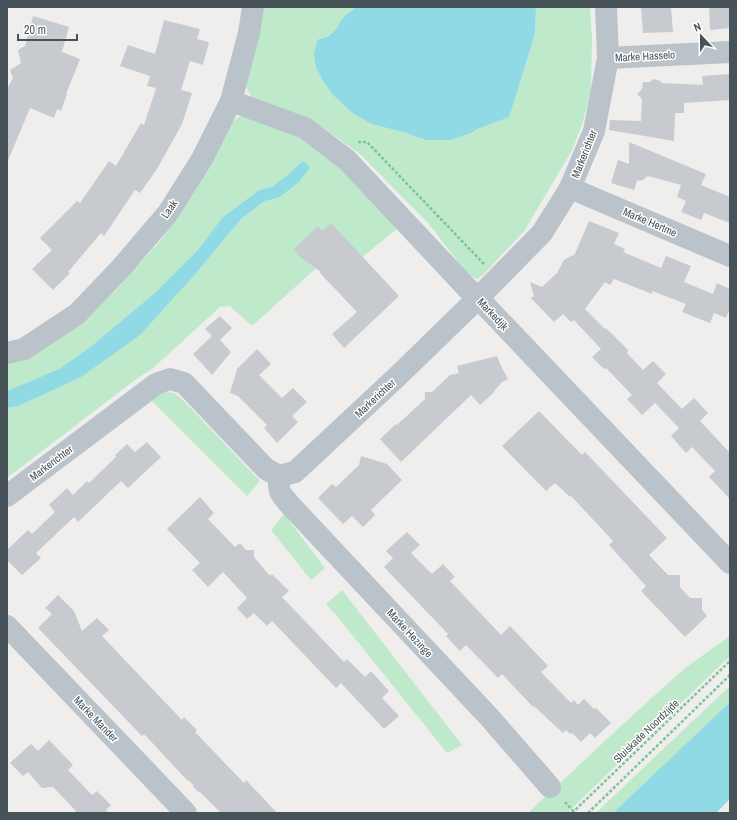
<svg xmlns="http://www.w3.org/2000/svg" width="737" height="820" viewBox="0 0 737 820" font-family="'Archivo Narrow',sans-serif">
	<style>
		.green { fill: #beeacb }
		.water { fill: #8fdae4 }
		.building { fill: #c7cbd0 }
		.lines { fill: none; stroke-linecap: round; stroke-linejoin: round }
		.path { stroke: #7ac599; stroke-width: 2.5; stroke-dasharray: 3 2; stroke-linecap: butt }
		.minor { stroke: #bac3c9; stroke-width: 22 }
		.labels { text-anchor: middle; stroke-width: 3; stroke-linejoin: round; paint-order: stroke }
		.street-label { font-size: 11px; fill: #475259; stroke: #fff }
	</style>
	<rect width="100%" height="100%" fill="#f0eded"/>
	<g class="green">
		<path d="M261,7H356L348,13L334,32L323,38L403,132L426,140L471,133L477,129L526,64L532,44L535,32L536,7H590L592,37L591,90L582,125L572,150L525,230L483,275L477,279L468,275L429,224L361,155L325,129L296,114L257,100L251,96L246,87Z"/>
		<path d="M239,117H249L288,130L334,161L398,228L339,276L324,261L252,326L230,306L220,307L152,369L135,380L7,478V408L18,406L197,272L242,218L265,201L278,198L302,161L290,173L272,187L259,190L222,218L198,250L156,292L89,348L59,369L7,391V364L24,358L85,318L116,290L160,241L195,191L229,124Z"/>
		<path d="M165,392L174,393L185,402L260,481L247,496L150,399Z"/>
		<path d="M284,514L325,568L311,580L271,530Z"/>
		<path d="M342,590L462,745L447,753L337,616L326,604Z"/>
		<path d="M730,636V656L567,813H528L622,725L685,668Z"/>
		<path d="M730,686V702L613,813H596L641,770Z"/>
	</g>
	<g class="water">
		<path d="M356,7H536L535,32L532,44L509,117L477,129L471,133L450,140H426L403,132L372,124L354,114L334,96L323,81L316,67L314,55L316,44L319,39C337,36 337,23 348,13C351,11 354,9 356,7Z"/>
		<path d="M302,161L307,164L310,168L299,182L278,198L265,201L242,218L197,272L140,335L81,377L18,406L7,408V391L59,369L89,348L156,292L198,250L222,218L259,190L272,187L290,173Z"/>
		<path d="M730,702V799L716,813H613Z"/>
	</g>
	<g class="building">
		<path d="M641,7H671L673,32L643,33Z"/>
		<path d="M709,7H730V28L710,30Z"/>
		<path d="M33,16L69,27L62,52L80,59L66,94H67L61,111L57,109L54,118L30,108L7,163V89L13,78L10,70L21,63L18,50L25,46Z"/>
		<path d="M164,20L200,29L197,39L209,42L203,65L190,61L181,90L192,93L182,124L157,169L140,193L135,190L104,236L101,233L68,272L70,273L53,290L32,269L52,250L40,238L77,201L80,203L109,161L116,166L141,123L144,125L156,88L147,86L150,76L120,66L128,45L155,54Z"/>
		<path d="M730,74V100L684,103V113H675L674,141L609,130L610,120L641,121L642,99L637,94L642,89L643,82H650L653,79L659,80L662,83L703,85L702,76Z"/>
		<path d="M629,142L706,174L701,185L730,197V223L704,213L701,220L681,212L686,201L677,197L681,185L648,176L643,180L637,181L634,190L611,183L618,160L629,164Z"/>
		<path d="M589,221L619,233L614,244L625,249L623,252L661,268L666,256L691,266L684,282L713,294L717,283L730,289V309L726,318L714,313L710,323L682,312L686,304L652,291V294L614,279L610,285L605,282L585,309L605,329L606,328L628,350L627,353L643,370L653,361L666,374L657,383L682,409L694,398L708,413L700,421L730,453V499L709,477L715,471L692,447L686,453L671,436L679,428L655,403L642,415L627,399L632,395L606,368L604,369L592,357L601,349L574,320L571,322L563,314L554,322L531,298L534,296L530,282L542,287L557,273L564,260L573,255L574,256Z"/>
		<path d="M331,223L399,296L344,348L332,334L357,312L320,273L321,272L300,257L294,249L318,226L322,231Z"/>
		<path d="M220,316L232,328L220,340L231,352L212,375L193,354L212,336L205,329Z"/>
		<path d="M257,349L271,364L259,375L282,398L293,388L307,402L292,416L298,422L277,443L264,428L267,425L238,396L230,393L237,369Z"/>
		<path d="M497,356L502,368L508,379L502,382L491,395L480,405L471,395L401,462L380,439L396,424L397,425L425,399V392H432L450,375L459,373L457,366Z"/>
		<path d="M539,411L582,455L585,452L667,538L649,555L668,575H680V587L690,598H702V610L707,616L685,637L641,591L646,586L609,545L613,541L571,496L570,497L555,483L546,491L502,446Z"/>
		<path d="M147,442L161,457L128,488L121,481L78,522L74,517L36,553L41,558L22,575L7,560V550L28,530L32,534L55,512L49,505L67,488L73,495L87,481L89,483L116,457L115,455L127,444L135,452Z"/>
		<path d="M361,456L387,464L402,480L371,510L375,515L363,527L352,516L343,524L318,498L332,484L336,487L359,465Z"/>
		<path d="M200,497L214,513L208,519L235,547L240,543L246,550H254V557L270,576L272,574L289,591L282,597L344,662L347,659L365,677L371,671L389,691L382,698L399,716L384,729L341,683L336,688L272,621L267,626L254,613L247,619L237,608L247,598L223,572L208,587L192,570L200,563L167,529Z"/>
		<path d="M407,532L420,545L411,553L432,574L443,564L455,577L450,581L501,635L510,626L548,666L541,672L571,703L574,700L578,705L584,699L594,709L596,708L611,723L595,738L590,733L581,742L572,733L570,734L566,730L563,733L551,722L534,706L533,707L502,674L498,678L466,645L460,651L446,636L448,634L384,567L393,558L386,551Z"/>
		<path d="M58,595L74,611L82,631L97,618L109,630L102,636L182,720L184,717L197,730L195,732L244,783L246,780L277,813H221L200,792L197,791L193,786V784L186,779L144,734L142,736L38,628L52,614L45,608Z"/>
		<path d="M49,740L73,765L68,770L92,795L97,791L111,805L106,810L109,813H74L76,811L53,787L42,788L28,772L23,776L10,763L31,744L38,751Z"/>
	</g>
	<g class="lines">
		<g class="path">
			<path d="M358,142H367L484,264"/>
			<path d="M565,802L575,813"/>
			<path d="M572,813L730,661"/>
			<path d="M588,813L730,675"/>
		</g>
		<g class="minor">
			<path d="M608,58L730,52"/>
			<path d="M231,101L305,128L347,160L467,288L478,298L730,563"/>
			<path d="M570,188L730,256"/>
			<path d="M7,353L24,349L77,314L121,268L168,213L202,159L231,101L249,33L253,7"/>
			<path d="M279,476C278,493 280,493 291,506L490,718L550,787"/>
			<path d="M7,496L156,384L170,379L184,383L266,469L279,476L295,472L401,373L478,298L542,233L570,188L594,131L608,58L606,7"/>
			<path d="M7,626L186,813"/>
		</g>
	</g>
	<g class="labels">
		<g class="street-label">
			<text transform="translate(645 56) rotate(-3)" y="4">Marke Hasselo</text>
			<text transform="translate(584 154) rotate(-68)" y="4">Markerichter</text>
			<text transform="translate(169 209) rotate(-55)" y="4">Laak</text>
			<text transform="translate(650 222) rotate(23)" y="4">Marke Hertme</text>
			<text transform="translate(493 314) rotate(47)" y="4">Markedijk</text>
			<text transform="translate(375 398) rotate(-43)" y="4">Markerichter</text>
			<text transform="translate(51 463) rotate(-37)" y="4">Markerichter</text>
			<text transform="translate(410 633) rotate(47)" y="4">Marke Hezinge</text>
			<text transform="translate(96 719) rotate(46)" y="4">Marke Mander</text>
			<text transform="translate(646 731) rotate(-44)" y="4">Sluiskade Noordzijde</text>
		</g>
	</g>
	<rect width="737" height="820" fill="none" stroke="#475259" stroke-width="16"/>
	<g transform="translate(701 36) rotate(338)" stroke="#ffffff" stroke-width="3" paint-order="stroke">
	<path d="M0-3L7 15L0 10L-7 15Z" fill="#475259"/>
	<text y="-6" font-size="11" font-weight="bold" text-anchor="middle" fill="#475259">N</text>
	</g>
	<path d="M18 34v6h59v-6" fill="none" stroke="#475259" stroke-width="2"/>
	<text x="24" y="34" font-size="12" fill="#475259" stroke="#ffffff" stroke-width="3" paint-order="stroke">20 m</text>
</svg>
